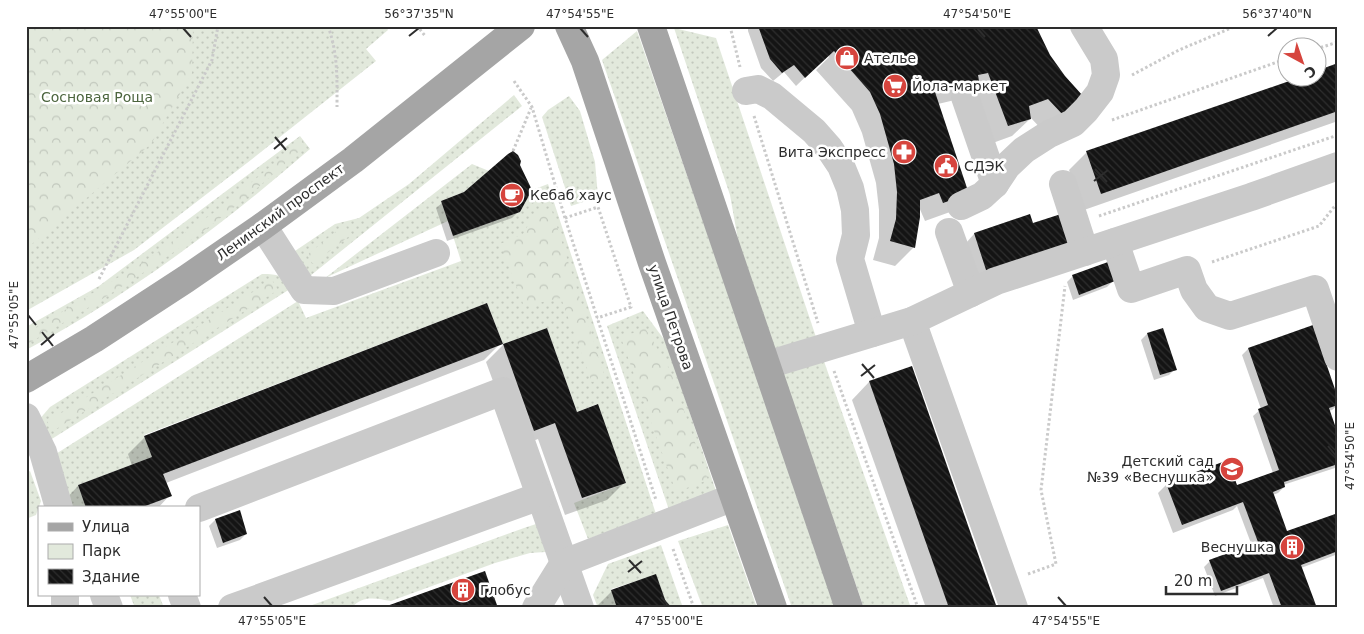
<svg xmlns="http://www.w3.org/2000/svg" width="1364" height="634" viewBox="0 0 1364 634" font-family="'DejaVu Sans',sans-serif">
	<style>
		.green { fill: url(#green-dots) }
		.forest { fill: url(#forest-crowns) }
		.shadow { fill: #0003 }
		.building { fill: url(#building-back-hatch) }
		.lines { fill: none; stroke-linecap: round; stroke-linejoin: round }
		.path { stroke: #cacaca; stroke-width: 3; stroke-dasharray: 2.5 2.5; stroke-linecap: butt }
		.minor { stroke: #cacaca; stroke-width: 28 }
		.major { stroke: #a5a5a5; stroke-width: 28 }
		.ticks { fill: none; stroke: #2d2d2d; stroke-width: 2 }
		.labels { text-anchor: middle; stroke-width: 5; stroke-linejoin: round; paint-order: stroke }
		.poi-label { font-size: 14px; fill: #2d2d2d; stroke: #fff; text-anchor: start }
		.park-label { font-size: 14px; fill: #4c653e; stroke: #fff }
		.street-label { font-size: 14px; fill: #2d2d2d; stroke: #fff }
		.neatline { fill: none; stroke: #2d2d2d; stroke-width: 2 }
		.ticks-label { font-size: 12px; text-anchor: middle; fill: #2d2d2d }
	</style>
	<defs>
		<pattern id="green-dots" width="8" height="8" patternUnits="userSpaceOnUse" patternTransform="scale(1.25)"><rect width="8" height="8" fill="#e2e9dc"/><path d="M2 2h.1M6 6h.1" fill="none" stroke="#c2c8bd" stroke-width="1.8" stroke-linecap="round"/></pattern>
		<pattern id="forest-crowns" width="20" height="18" patternUnits="userSpaceOnUse" patternTransform="scale(1.25)"><rect width="20" height="18" fill="#e2e9dc"/><path d="M2 6a3 3 0 1 1 6 0M12 15a3 3 0 1 1 6 0" fill="none" stroke="#c2c8bd"/></pattern>
		<pattern id="building-back-hatch" width="6" height="6" patternUnits="userSpaceOnUse" patternTransform="scale(1.25)"><rect width="6" height="6" fill="#141414"/><path d="M-1 5l2 2M0 0l6 6M5-1l2 2" fill="none" stroke="#2e2e2e"/></pattern>
	</defs>
	<rect width="100%" height="100%" fill="#fff"/>
	<g class="green">
		<path d="M26,26H365L387,28L388,30L366,49L376,61L247,163L134,250L26,311Z"/>
		<path d="M674,28L716,38L826,367L911,608H864L740,251L730,195Z"/>
		<path d="M637,31L837,608H792L602,60Z"/>
		<path d="M514,95L522,106L310,276L296,258L295,251L335,224L359,218L409,184Z"/>
		<path d="M569,96L580,111L595,162L598,197L571,206L542,117L548,110Z"/>
		<path d="M300,136L310,149C240,210 166,267 86,316C67,328 46,339 26,350V327L99,286Z"/>
		<path d="M472,164L489,171L464,192L441,201L448,221L325,278Z"/>
		<path d="M548,184L656,514L588,539L574,503L626,483L597,404L577,412L547,328L503,344L487,303L144,435L152,457L78,485L86,508H72L51,457L298,301L306,318L461,261L453,236L520,212L532,190Z"/>
		<path d="M262,274C279,274 281,275 290,289L47,442L38,421L50,407Z"/>
		<path d="M643,311L666,342L717,494L669,510L607,326Z"/>
		<path d="M30,471L41,501L36,515L26,519V473Z"/>
		<path d="M536,524L556,549L545,552L530,553L495,563L391,601C375,598 363,595 351,608H304L524,528Z"/>
		<path d="M728,525L757,608H703L678,541Z"/>
		<path d="M661,545L683,608H668L656,575L611,589L617,608H598L593,595L608,564Z"/>
		<path d="M130,595H159L164,608H135Z"/>
	</g>
	<g class="forest">
		<path d="M26,26H193L192,73L151,144L26,249Z"/>
		<path d="M303,140L304,147C277,170 251,195 223,216C161,264 94,305 26,345V334L145,261L219,209Z"/>
		<path d="M551,208L605,377L592,382L561,298L524,306L500,244L523,234L535,213Z"/>
		<path d="M344,225L352,234L313,264L307,255Z"/>
		<path d="M272,280L278,290L53,431L47,422Z"/>
		<path d="M645,328L670,370L708,480L676,492L621,338Z"/>
	</g>
	<g class="shadow">
		<path d="M748,26H1035L1049,56L1064,77L1082,96L1045,133L1031,118L1012,136L990,144L959,99L938,104L968,194L950,212L925,221L919,207L913,248L895,266L873,260L879,238V210L876,183L862,133L852,110L816,70L829,57L828,55L796,86L784,72L773,81L761,68L748,31Z"/>
		<path d="M1338,65V121L1084,210L1069,170L1086,153L1301,78H1316Z"/>
		<path d="M465,193L519,211L512,218L447,241L436,208L442,203Z"/>
		<path d="M1030,216L980,284L966,243L974,234Z"/>
		<path d="M1073,276L1113,281L1107,287L1073,300L1067,282Z"/>
		<path d="M1312,327L1338,405L1332,410L1329,411L1338,438V467L1283,485L1284,487L1278,493L1273,495L1287,533L1338,514V554L1301,568L1316,608H1274L1263,578L1215,596L1204,567L1210,561L1252,546L1237,506L1233,510L1173,533L1158,493L1167,484L1237,487L1273,473L1253,416L1261,409L1242,355L1248,349Z"/>
		<path d="M1147,334L1175,369L1169,375L1154,380L1141,340Z"/>
		<path d="M501,343L484,360L166,483L170,495L158,508H63L61,504L78,486L132,466L128,454L145,437Z"/>
		<path d="M503,345L576,413L624,483L607,500L565,515L538,439L517,447L486,362Z"/>
		<path d="M911,368L996,608H926L852,400L869,382Z"/>
		<path d="M215,520L246,534L240,540L217,548L209,526Z"/>
		<path d="M612,591L666,608H595Z"/>
	</g>
	<g class="building">
		<path d="M758,26H1036L1050,55L1065,76L1083,96L1064,116L1048,99L1029,106L1031,119L1008,126L988,73L978,75L979,81L935,92L969,194L943,203L939,193L920,200V217L915,248L890,241L896,219L897,192L894,164L880,114L870,92L834,51L805,78L794,65L782,73L770,59Z"/>
		<path d="M1338,63V111L1101,194L1086,151L1298,78H1316V71Z"/>
		<path d="M513,151L518,155L521,161L520,165L532,190L520,212L453,236L441,201L464,192L508,154Z"/>
		<path d="M1030,214L1033,223L1061,214L1072,248L988,276L974,233Z"/>
		<path d="M1108,262L1115,281L1079,295L1072,275Z"/>
		<path d="M487,303L503,344L163,474L172,496L140,508H86L78,485L152,457L144,436Z"/>
		<path d="M1313,325L1338,398V405L1329,408L1338,434V464L1284,482L1285,487L1273,492L1287,531L1338,513V551L1301,565L1317,608H1282L1269,573L1221,591L1209,560L1258,542L1243,502L1182,525L1166,483L1228,460L1237,485L1279,470L1258,409L1268,405L1248,348Z"/>
		<path d="M547,328L577,412L598,404L626,483L582,498L555,423L534,431L503,344Z"/>
		<path d="M1163,328L1177,370L1160,375L1147,333Z"/>
		<path d="M912,366L997,608H949L869,381Z"/>
		<path d="M240,510L247,534L223,543L215,519Z"/>
		<path d="M485,571L498,608H384V607Z"/>
		<path d="M656,574L668,608H617L611,590Z"/>
	</g>
	<g class="lines">
		<g class="path">
			<path d="M328,26C338,54 337,78 337,107"/>
			<path d="M416,26L418,27L426,37"/>
			<path d="M730,26L740,67"/>
			<path d="M1316,49L1338,42"/>
			<path d="M1132,75L1179,50L1236,26"/>
			<path d="M514,81L532,107L565,218L656,500"/>
			<path d="M754,116L818,323"/>
			<path d="M1112,120L1286,59"/>
			<path d="M513,151L531,108"/>
			<path d="M1099,216L1338,135"/>
			<path d="M565,218L598,207L631,307L597,318"/>
			<path d="M1212,262L1319,226L1338,202"/>
			<path d="M99,279L212,60L218,26"/>
			<path d="M834,371L918,608"/>
			<path d="M673,549L694,608"/>
			<path d="M1028,574L1056,564L1041,490L1065,286"/>
		</g>
		<g class="minor">
			<path d="M746,91L758,89L772,96L814,131L829,148L841,166L850,188L855,210L856,235L850,259L872,333"/>
			<path d="M965,97L995,184"/>
			<path d="M1063,184L1085,252"/>
			<path d="M961,206L982,196L995,184L1007,166L1024,150L1049,134L1073,123L1086,110L1100,92L1106,75L1104,59L1084,26"/>
			<path d="M263,226L304,290L334,291L436,253"/>
			<path d="M949,232L971,293"/>
			<path d="M1115,242L1131,289L1187,270L1194,290L1207,308L1230,316L1315,289L1338,357"/>
			<path d="M912,321L1014,608"/>
			<path d="M767,365L912,321L996,281L1251,197L1338,166"/>
			<path d="M26,417L43,452L59,508"/>
			<path d="M199,508L503,391L580,608"/>
			<path d="M104,595L109,608"/>
			<path d="M182,595L187,608"/>
			<path d="M65,608V595"/>
			<path d="M232,608L540,496"/>
			<path d="M536,608L564,563L734,497"/>
		</g>
		<g class="major">
			<path d="M569,26L585,61L652,263L773,608"/>
			<path d="M651,26L849,608"/>
			<path d="M26,379L94,339L186,279L263,226L353,160L521,26"/>
		</g>
	</g>
	<path class="ticks" d="M183,28L191,37M580,28L588,37M977,28L985,37M409,36L419,28M1268,36L1277,28M275,137L286,150M274,149L287,138M1095,169L1107,182M1094,181L1108,170M28,315L36,325M42,332L53,346M41,345L54,334M862,364L874,378M861,376L875,365M1328,446L1336,456M629,560L641,573M628,572L642,561M264,597L272,606M661,597L669,606M1058,597L1066,606"/>
	<defs>
		<g id="shop-disc" transform="scale(1.25)"><circle r="9.5" fill="#d6443d" stroke="#fff"/><path d="M-5-2.5h2.3a2.7 3.5 0 0 1 5.4 0H5L5.5 6h-11ZM-1.5-2.5h3a1.5 2.3 0 0 0-3 0Z" fill="#fff"/></g>
		<g id="supermarket-disc" transform="scale(1.25)"><circle r="9.5" fill="#d6443d" stroke="#fff"/><path d="M-6-5.5h2.5l.6 2H6L4.5 2H-2.5L-4.4-4H-6ZM-1.5 3.2a1.3 1.3 0 1 0 .1 0ZM3 3.2a1.3 1.3 0 1 0 .1 0Z" fill="#fff"/></g>
		<g id="pharmacy-disc" transform="scale(1.25)"><circle r="9.5" fill="#d6443d" stroke="#fff"/><path d="M-2-6h4v4h4v4h-4v4h-4v-4h-4v-4h4Z" fill="#fff"/></g>
		<g id="civic-disc" transform="scale(1.25)"><circle r="9.5" fill="#d6443d" stroke="#fff"/><path d="M-.6-6.5H3V-4.5H.6V-3L4-1V1h2V6H-6V1h2V-1L-.6-3ZM-1.2 2.5V6h2.4V2.5Z" fill="#fff"/></g>
		<g id="cafe-disc" transform="scale(1.25)"><circle r="9.5" fill="#d6443d" stroke="#fff"/><path d="M-5.5-4.5H6V0H3Q3 3.5 0 3.5H-2.5Q-5.5 3.5-5.5 0ZM3-3.2v2h1.7v-2ZM-6 4.5H4V6H-6Z" fill="#fff"/></g>
		<g id="school-disc" transform="scale(1.25)"><circle r="9.5" fill="#d6443d" stroke="#fff"/><path d="M0-5L7-2L0 1L-7-2ZM-4 1L0 2.5L4 1V4Q0 6-4 4Z" fill="#fff"/></g>
		<g id="building-disc" transform="scale(1.25)"><circle r="9.5" fill="#d6443d" stroke="#fff"/><path d="M-4-6H4V6H1V3H-1V6H-4ZM-2.5-4.3h1.7v1.8h-1.7ZM.8-4.3h1.7v1.8H.8ZM-2.5-1h1.7V.8h-1.7ZM.8-1h1.7V.8H.8Z" fill="#fff"/></g>
	</defs>
	<g fill-rule="evenodd">
		<use href="#shop-disc" x="847" y="58"/>
		<use href="#supermarket-disc" x="895" y="86"/>
		<use href="#pharmacy-disc" x="904" y="152"/>
		<use href="#civic-disc" x="946" y="166"/>
		<use href="#cafe-disc" x="512" y="195"/>
		<use href="#school-disc" x="1232" y="469"/>
		<use href="#building-disc" x="1292" y="547"/>
		<use href="#building-disc" x="463" y="590"/>
	</g>
	<g class="labels">
		<g class="poi-label">
			<text x="864" y="63">Ателье</text>
			<text x="912" y="91">Йола-маркет</text>
			<text x="886" y="157" text-anchor="end">Вита Экспресс</text>
			<text x="964" y="171">СДЭК</text>
			<text x="530" y="200">Кебаб хаус</text>
			<text x="1214" y="466" text-anchor="end">Детский сад<tspan x="1214" dy="16">№39 «Веснушка»</tspan></text>
			<text x="1274" y="552" text-anchor="end">Веснушка</text>
			<text x="480" y="595">Глобус</text>
		</g>
		<g class="park-label">
			<text x="97" y="102">Сосновая Роща</text>
		</g>
		<g class="street-label">
			<text transform="translate(280 212) rotate(-36)" y="5">Ленинский проспект</text>
			<text transform="translate(671 317) rotate(71)" y="5">улица Петрова</text>
		</g>
	</g>
	<rect width="1364" height="634" fill="none" stroke="#ffffff" stroke-width="55"/>
	<rect x="38" y="506" width="162" height="90" fill="#ffffff" stroke="#ababab"/>
	<rect x="48" y="523" width="25" height="8" fill="#a5a5a5" stroke="#ababab"/>
	<text x="82" y="532" font-size="15" fill="#2d2d2d">Улица</text>
	<rect x="48" y="544" width="25" height="15" fill="#e2e9dc" stroke="#ababab"/>
	<text x="82" y="556" font-size="15" fill="#2d2d2d">Парк</text>
	<rect x="48" y="569" width="25" height="15" fill="url(#building-back-hatch)" stroke="#ababab"/>
	<text x="82" y="582" font-size="15" fill="#2d2d2d">Здание</text>
	<g transform="translate(1302 62) rotate(140)"><circle r="24" fill="#ffffff" stroke="#ababab"/>
	<path d="M0-4L9 19L0 12L-9 19Z" fill="#d6443d"/>
	<text y="-8" font-size="14" font-weight="bold" text-anchor="middle" fill="#2d2d2d">С</text>
	</g>
	<path d="M1166 586v8h71v-8" fill="none" stroke="#2d2d2d" stroke-width="2.5"/>
	<text x="1174" y="586" font-size="15" fill="#2d2d2d" stroke="#ffffff" stroke-width="4" paint-order="stroke">20 m</text>
	<rect x="28" y="28" width="1308" height="578" class="neatline"/>
	<g class="ticks-label">
		<text x="183" y="18">47°55'00"E</text>
		<text x="419" y="18">56°37'35"N</text>
		<text x="580" y="18">47°54'55"E</text>
		<text x="977" y="18">47°54'50"E</text>
		<text x="1277" y="18">56°37'40"N</text>
		<text transform="translate(14 315) rotate(-90)" y="4">47°55'05"E</text>
		<text transform="translate(1350 456) rotate(-90)" y="4">47°54'50"E</text>
		<text x="272" y="625">47°55'05"E</text>
		<text x="669" y="625">47°55'00"E</text>
		<text x="1066" y="625">47°54'55"E</text>
	</g>
</svg>
